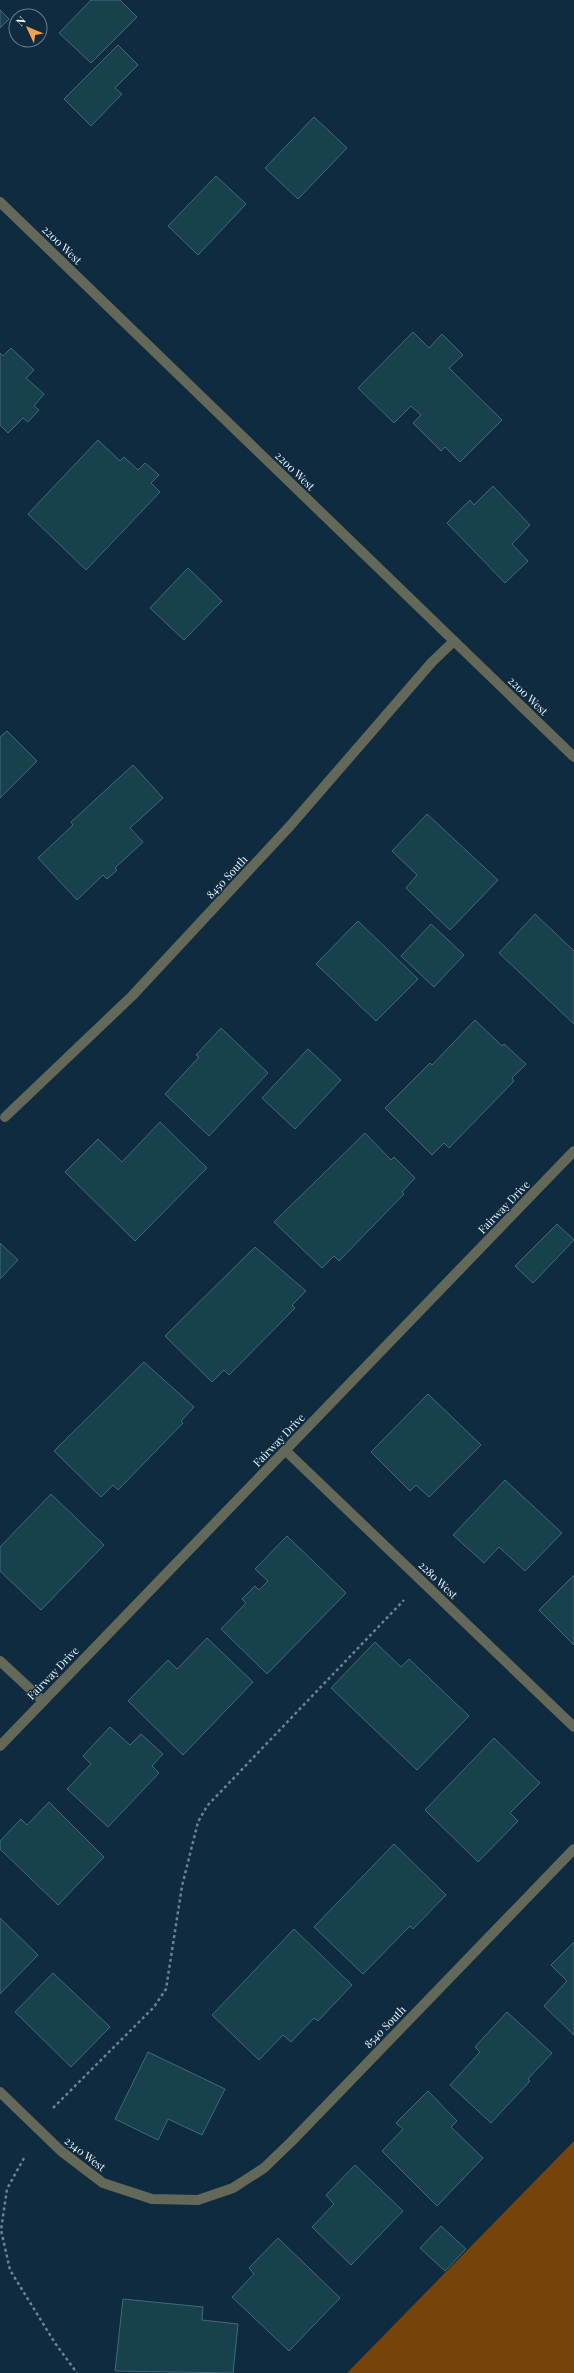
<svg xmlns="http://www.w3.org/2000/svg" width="574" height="2373" viewBox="0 0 574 2373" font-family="'Playfair Display',serif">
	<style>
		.green { fill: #76440a }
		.building { fill: #18414e; stroke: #426a78 }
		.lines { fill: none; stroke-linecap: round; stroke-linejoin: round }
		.path { stroke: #6d8291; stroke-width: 2.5; stroke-dasharray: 3 3; stroke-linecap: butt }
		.minor { stroke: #636859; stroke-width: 10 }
		.labels { text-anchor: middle; stroke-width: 3; stroke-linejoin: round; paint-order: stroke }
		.street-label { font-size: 11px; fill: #edf7ff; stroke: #0f2b3f }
	</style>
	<rect width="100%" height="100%" fill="#0f2b3f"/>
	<path class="green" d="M574,2141V2373H347Z"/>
	<g class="building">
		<path d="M91,0H120L137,17L91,63L59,33Z"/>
		<path d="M0,10L9,19L0,28Z"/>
		<path d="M118,45L138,65L115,88L122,94L91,126L64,99Z"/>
		<path d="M314,117L347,148L298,199L265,168Z"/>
		<path d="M216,176L246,204L198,255L168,226Z"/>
		<path d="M413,332L429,348L442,334L463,355L449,368L502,420L460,462L445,447L441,451L413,423L421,415L411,406L394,423L358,388Z"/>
		<path d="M11,348L34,370L26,378L44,394L34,406L39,410L28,422L23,418L8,433L0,425V353L3,356Z"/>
		<path d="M98,440L120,461L124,457L138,470L145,463L159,475L151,483L160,492L86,570L28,514Z"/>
		<path d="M493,486L530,525L512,544L528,561L505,583L447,523L470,500L474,505Z"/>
		<path d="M188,568L222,601L184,640L150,608Z"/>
		<path d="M7,731L37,761L0,798V737Z"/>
		<path d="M133,765L163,798L130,828L143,842L115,868L117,870L107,879L103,875L77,900L38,858L73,825L71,822Z"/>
		<path d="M427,814L498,880L450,930L406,888L417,875L392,851Z"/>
		<path d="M535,914L574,951V1024L499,953Z"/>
		<path d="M358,921L418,979L376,1021L316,964Z"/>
		<path d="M431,924L464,955L434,987L401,956Z"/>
		<path d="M475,1020L502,1046L504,1044L526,1064L512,1078L514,1081L449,1148L444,1143L432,1155L385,1108L430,1063L432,1065Z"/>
		<path d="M221,1028L268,1073L209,1136L165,1094L199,1057L196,1055Z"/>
		<path d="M308,1049L341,1080L295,1129L262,1098Z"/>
		<path d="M160,1122L207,1168L135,1241L65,1172L98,1139L122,1162Z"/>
		<path d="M365,1133L391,1160L394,1157L415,1178L402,1192L404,1194L339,1261L334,1256L322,1268L274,1222Z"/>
		<path d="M557,1224L574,1240L533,1283L515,1266Z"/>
		<path d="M0,1243L18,1260L0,1279Z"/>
		<path d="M255,1247L306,1291L292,1305L295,1308L229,1375L224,1370L212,1382L165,1336Z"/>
		<path d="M144,1362L194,1407L181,1421L183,1423L118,1490L113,1485L101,1497L54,1451Z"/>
		<path d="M428,1394L481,1445L429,1497L416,1485L410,1491L371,1452Z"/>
		<path d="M505,1480L562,1533L525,1571L499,1547L484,1563L453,1535Z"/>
		<path d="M51,1494L104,1545L41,1610L0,1571V1547Z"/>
		<path d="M287,1536L346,1593L267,1674L221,1629L246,1603L242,1599L255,1586L259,1590L268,1581L255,1569Z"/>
		<path d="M574,1575V1645L539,1610Z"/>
		<path d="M207,1638L253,1682L183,1755L128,1701L168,1660L177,1669Z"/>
		<path d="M375,1642L401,1667L409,1659L469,1716L417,1770L331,1688Z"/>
		<path d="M110,1727L130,1745L141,1734L163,1754L152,1766L159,1773L108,1827L67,1789L91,1764L83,1756Z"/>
		<path d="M494,1738L540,1783L510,1813L518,1821L478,1862L425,1810Z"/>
		<path d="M49,1802L104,1857L58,1905L0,1849V1841L21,1819L27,1825Z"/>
		<path d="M394,1844L446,1895L413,1929L410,1926L363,1974L314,1927Z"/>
		<path d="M0,1918L38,1955L0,1994Z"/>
		<path d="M294,1929L352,1985L318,2021L314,2018L291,2042L283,2035L259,2060L212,2015Z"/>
		<path d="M574,1942V2035L544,2006L567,1981L551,1965Z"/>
		<path d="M53,1973L110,2027L71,2067L15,2012Z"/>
		<path d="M507,2012L552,2053L528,2079L530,2081L491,2123L450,2085L480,2052L475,2047Z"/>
		<path d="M148,2052L225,2089L202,2135L168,2119L158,2140L115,2119Z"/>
		<path d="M428,2091L457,2121L451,2127L483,2158L437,2206L382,2151L403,2129L396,2123Z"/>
		<path d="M355,2165L403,2211L351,2265L312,2227L334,2204L326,2195Z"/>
		<path d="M441,2226L466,2249L445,2271L420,2248Z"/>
		<path d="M278,2238L340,2298L289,2351L232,2297L254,2274L249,2268Z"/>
		<path d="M123,2299L203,2307L202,2320L238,2324L233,2373L115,2371Z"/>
	</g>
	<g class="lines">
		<g class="path">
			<path d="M53,2108L154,2007L166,1989L182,1886L198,1822L207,1806L404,1600"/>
			<path d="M24,2158L7,2189L1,2230L10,2270L55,2343L77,2373"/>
		</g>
		<g class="minor">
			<path d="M0,202L574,757"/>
			<path d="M5,1117L132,996L290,826L432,662L454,641"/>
			<path d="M286,1451L574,1727"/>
			<path d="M0,1661L43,1701"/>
			<path d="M0,1746L574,1151"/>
			<path d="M0,2092L61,2151L103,2183L152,2199L198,2200L233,2188L264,2168L292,2141L574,1849"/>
		</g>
	</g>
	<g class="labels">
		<g class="street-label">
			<text transform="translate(62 245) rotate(44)" y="4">2200 West</text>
			<text transform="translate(295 471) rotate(44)" y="4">2200 West</text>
			<text transform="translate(528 696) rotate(44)" y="4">2200 West</text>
			<text transform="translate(227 877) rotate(-47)" y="4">8450 South</text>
			<text transform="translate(504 1207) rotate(-46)" y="4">Fairway Drive</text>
			<text transform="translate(279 1440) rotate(-46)" y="4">Fairway Drive</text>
			<text transform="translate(438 1580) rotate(44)" y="4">2280 West</text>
			<text transform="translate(53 1673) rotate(-46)" y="4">Fairway Drive</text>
			<text transform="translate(385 2027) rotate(-46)" y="4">8540 South</text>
			<text transform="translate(85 2154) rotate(38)" y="4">2340 West</text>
		</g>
	</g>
	<g transform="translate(28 28) rotate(314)"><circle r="19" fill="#0f2b3f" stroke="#687d8c"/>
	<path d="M0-3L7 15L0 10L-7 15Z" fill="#f8a04b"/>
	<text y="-6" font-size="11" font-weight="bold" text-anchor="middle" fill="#edf7ff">N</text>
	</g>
</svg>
